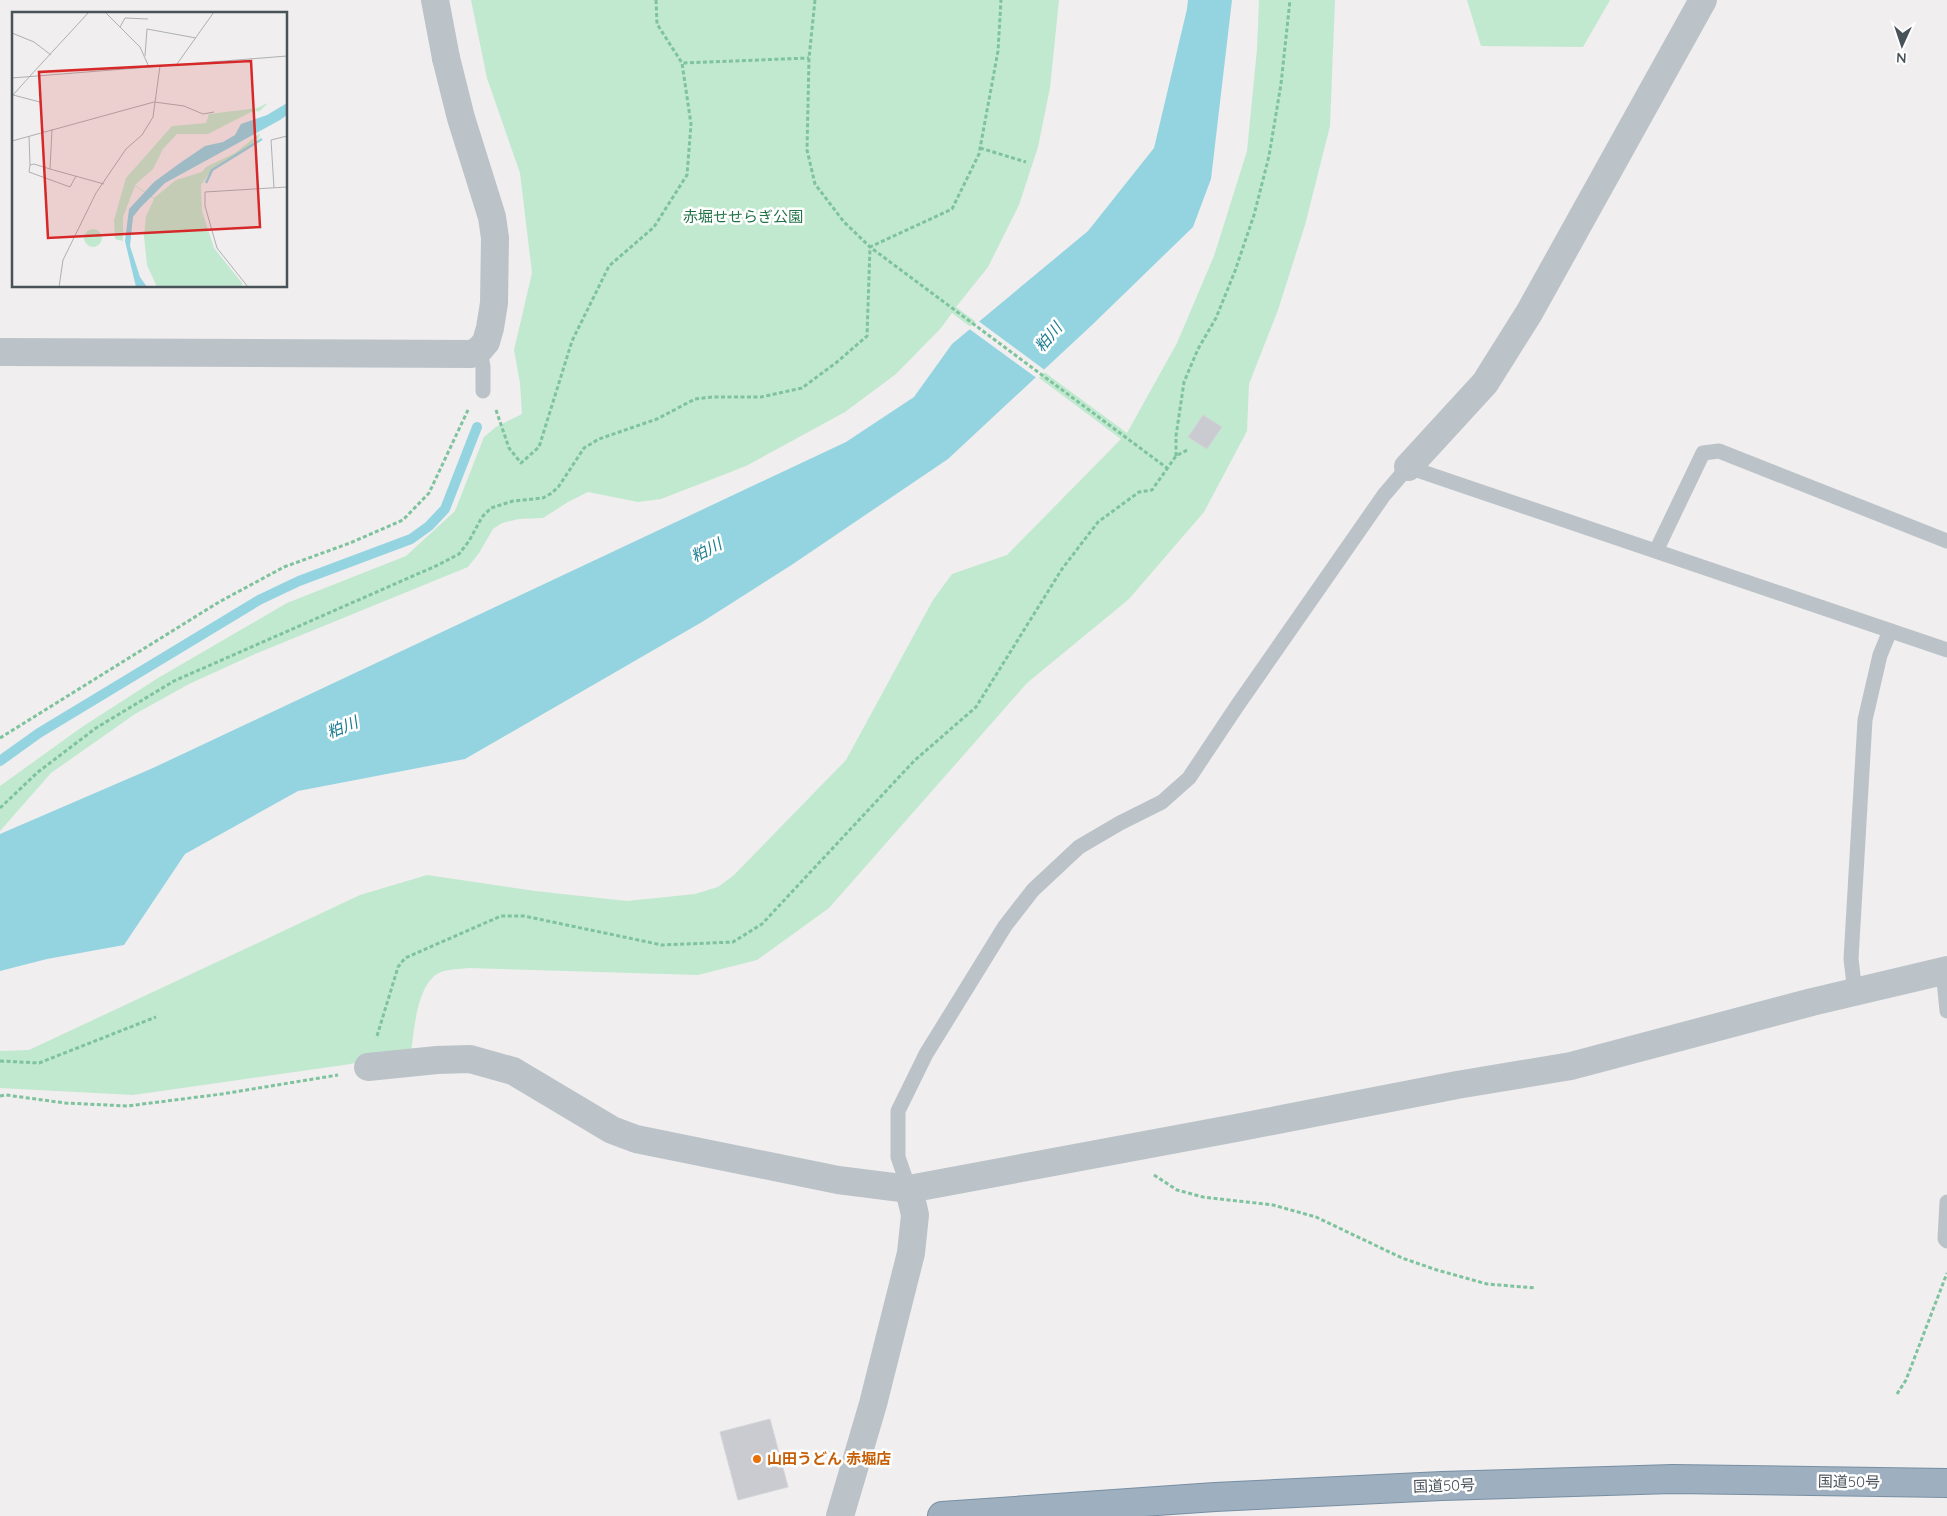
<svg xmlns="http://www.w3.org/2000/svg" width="1947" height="1516" viewBox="0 0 1947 1516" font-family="Quicksand,'Noto Sans JP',sans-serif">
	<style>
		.green { fill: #c1e9cf }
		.water { fill: #94d4e1 }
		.pier { fill: #f0eeee }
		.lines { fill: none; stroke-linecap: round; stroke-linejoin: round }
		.stream { stroke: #94d4e1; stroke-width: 10 }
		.building { fill: #c9cbd0; stroke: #d3d5d9 }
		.trunk-casing { stroke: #778ea3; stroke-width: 30 }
		.path { stroke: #7ec39e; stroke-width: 3; stroke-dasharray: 4 2.5; stroke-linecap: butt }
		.service { stroke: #bbc3c9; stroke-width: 15 }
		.minor { stroke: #bbc3c9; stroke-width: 28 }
		.tertiary { stroke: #bbc3c9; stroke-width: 28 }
		.trunk { stroke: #9eb0c0; stroke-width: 28 }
		.food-dot { fill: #e8710a; stroke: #fff; stroke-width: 2 }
		.labels { text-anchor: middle; stroke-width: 5; stroke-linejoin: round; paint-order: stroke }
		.park-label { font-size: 15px; fill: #227246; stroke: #fff }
		.food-label { font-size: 15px; font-weight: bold; fill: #c56008; stroke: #fff; text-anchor: start }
		.street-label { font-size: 15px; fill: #485259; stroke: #fff }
		.water-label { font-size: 16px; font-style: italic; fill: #1c7d90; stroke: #fff }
		.inset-river { fill: none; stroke: #94d4e1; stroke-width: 2.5 }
		.inset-road { fill: none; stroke: #adb0b2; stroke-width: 1 }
		.view { fill: #d62828; fill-opacity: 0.15; stroke: #d62828; stroke-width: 2.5 }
		.inset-edge { fill: none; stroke: #485259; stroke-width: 2.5 }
	</style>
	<rect width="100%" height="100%" fill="#f0eeee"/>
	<g class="green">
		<path d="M471,0H1059L1050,88L1038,147L1019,205L988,267L956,307L1127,433L1177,343L1214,256L1247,151L1257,49L1259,0H1335L1330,126L1305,225L1278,310L1249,384L1247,431L1204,512L1129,599L1027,683L829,908L757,960L698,975L469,968C460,969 449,969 441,972C417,981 414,1031 411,1053L344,1065L133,1095L0,1088V1051L29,1050L360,895L427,875L535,891L627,901L695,894L718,887L734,875L846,760L933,600L952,574L1007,555L1121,439L952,313L941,328L896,374L845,412L746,466L661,499L638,502L588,492L568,502L543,518L519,519L502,523L493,529L479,553L468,567L255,654L189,684L135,714L51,773L0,831V786L82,727L158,678L287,603L406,556L455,511L484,437L496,427L522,414L520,383L514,350L532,273L520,173L487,78Z"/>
		<path d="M1467,0H1610L1583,47L1481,46Z"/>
	</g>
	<path class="water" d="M1188,0H1232L1211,179L1193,227L1092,325L948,459L793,564L702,622L465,759L298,791L185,854L124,945L47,959L0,971V834L153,768L846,442L914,397L952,344L1088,231L1154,148L1187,9Z"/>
	<path class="pier" d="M977,320L1046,371L1038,379L968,328Z"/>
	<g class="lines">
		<path class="stream" d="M0,761L39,733L259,600L299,581L411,539L429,526L445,509L477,427"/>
	</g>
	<g class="building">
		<path d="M1203,415L1222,427L1207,449L1188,437Z"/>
		<path d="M770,1419L788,1487L738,1500L720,1432Z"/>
	</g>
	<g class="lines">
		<g class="trunk-casing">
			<path id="trunk" d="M942,1516L1215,1497L1442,1486L1673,1479L1947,1483"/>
		</g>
		<g class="path">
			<path d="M656,0L657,24L682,63"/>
			<path d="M815,0L809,58L807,150L815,184L844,222L870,247L1167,468"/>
			<path d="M980,148L1026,162"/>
			<path d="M496,410L509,448L521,463L539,447L572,341L609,266L654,227L687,175L691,124L682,63L809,58"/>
			<path d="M1176,456V436L1184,382L1198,349L1216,318L1235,271L1254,215L1269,156L1281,84L1290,0"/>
			<path d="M0,738L219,602L284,567L350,543L403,520L429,493L468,410"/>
			<path d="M0,808L38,772L96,728L174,681L438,565L459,554L469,541L482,517L491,508L513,501L543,498L552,493L559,486L584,448L599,439L657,419L695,399L713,397H761L802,388L837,362L867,336L870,247L952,209L979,154L998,51L1001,0"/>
			<path d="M377,1036L398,967L405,958L501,916H524L662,945L733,942L762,924L914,761L976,707L1062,569L1098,522L1139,492L1152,490L1176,456L1189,449"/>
			<path d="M0,1061L39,1063L156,1017"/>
			<path d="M0,1096L6,1095L65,1103L127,1106L222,1094L338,1075"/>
			<path d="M1154,1175L1177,1190L1203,1197L1273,1205L1316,1217L1402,1258L1437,1270L1487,1284L1536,1288"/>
			<path d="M1897,1394L1906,1380L1947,1273"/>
		</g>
		<g class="service">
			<path d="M480,349L483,367V391"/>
			<path d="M1656,551L1703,453L1719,451L1947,541"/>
			<path d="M1943,971L1947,1011"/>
			<path d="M1855,992L1851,959L1865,720L1880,655L1890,631"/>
			<path d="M909,1189L898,1157V1111L926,1054L1005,926L1033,890L1079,847L1120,823L1162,802L1189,778L1237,706L1384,495L1408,467L1947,650"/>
			<path d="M1947,1202L1945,1239L1947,1241"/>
		</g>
		<g class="minor">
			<path d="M0,352L472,354L480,349L486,342L490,328L494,303L495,238L492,217L461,118L446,58"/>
			<path d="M1408,467L1485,383L1529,313L1703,0"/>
			<path d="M368,1067L437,1060L470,1059L513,1071L612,1130L636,1139L838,1180L909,1189L1236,1128L1457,1085L1571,1066L1812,1002L1947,970"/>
			<path d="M840,1516L873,1404L911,1253L915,1215L909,1189"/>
		</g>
		<path class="tertiary" d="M435,0L446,58"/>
		<use href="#trunk" class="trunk"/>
	</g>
	<circle class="food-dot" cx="757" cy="1459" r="5"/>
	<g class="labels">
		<g class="park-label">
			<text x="743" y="222">赤堀せせらぎ公園</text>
		</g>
		<g class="food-label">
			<text x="767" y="1464">山田うどん 赤堀店</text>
		</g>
		<g class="street-label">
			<text transform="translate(1849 1482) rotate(1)" y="5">国道50号</text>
			<text transform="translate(1444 1486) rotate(-2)" y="5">国道50号</text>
		</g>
		<g class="water-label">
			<text transform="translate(1048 337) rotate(-50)" y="6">粕川</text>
			<text transform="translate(706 550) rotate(-27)" y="6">粕川</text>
			<text transform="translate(342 727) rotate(-22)" y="6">粕川</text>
		</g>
	</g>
	<g transform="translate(12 12)">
		<rect width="275" height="275" fill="#f0eeee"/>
		<path d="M256,91L248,99L239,100L196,122H165L151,137L141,157L123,173L142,186L164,168L190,160L194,155L223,141L248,121L247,126L235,136L201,156L189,173L190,199L202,236L230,271V275H145L135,253L132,224L134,204L142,187L123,174L111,205V229L103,227L102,208L114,166L160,114L194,111L197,102L245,96ZM72 226a9 9 0 1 1 18 0a9 9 0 1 1-18 0Z" fill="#c1e9cf"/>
		<path d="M275,91V103L268,108L153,171L128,196L121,205L118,234L128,265L135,275H124L113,229L117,197L142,170L168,151L193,134L211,130L223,123L229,112L255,103Z" fill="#94d4e1"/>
		<path class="inset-river" d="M194,171L200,158L250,127"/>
		<path class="inset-road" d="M93,0L128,35L137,55M108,15L113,6L136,7M0,21L22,30L39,43M133,44L135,17L184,26M165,52L202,0M18,64L77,0M0,66L275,44M1,83L28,90L31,120M1,83L18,64M17,124L18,153M0,129L142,90L172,94L191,102L202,100M38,157L40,117M64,164L58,175L17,160L18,153L22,152L38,157L92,172M262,176L259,128L275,124M47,275L51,248L84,181L114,137L130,123L141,105L148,54M236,275L205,236L193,194V180L275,175"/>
		<path class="view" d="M239,49L248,215L36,226L27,60Z"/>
		<rect width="275" height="275" class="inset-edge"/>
	</g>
	<g transform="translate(1902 45) rotate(183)" stroke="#ffffff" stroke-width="4" paint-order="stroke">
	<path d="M0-4L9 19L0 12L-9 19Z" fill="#485259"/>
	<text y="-8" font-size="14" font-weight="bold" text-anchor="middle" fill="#485259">N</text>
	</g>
</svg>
